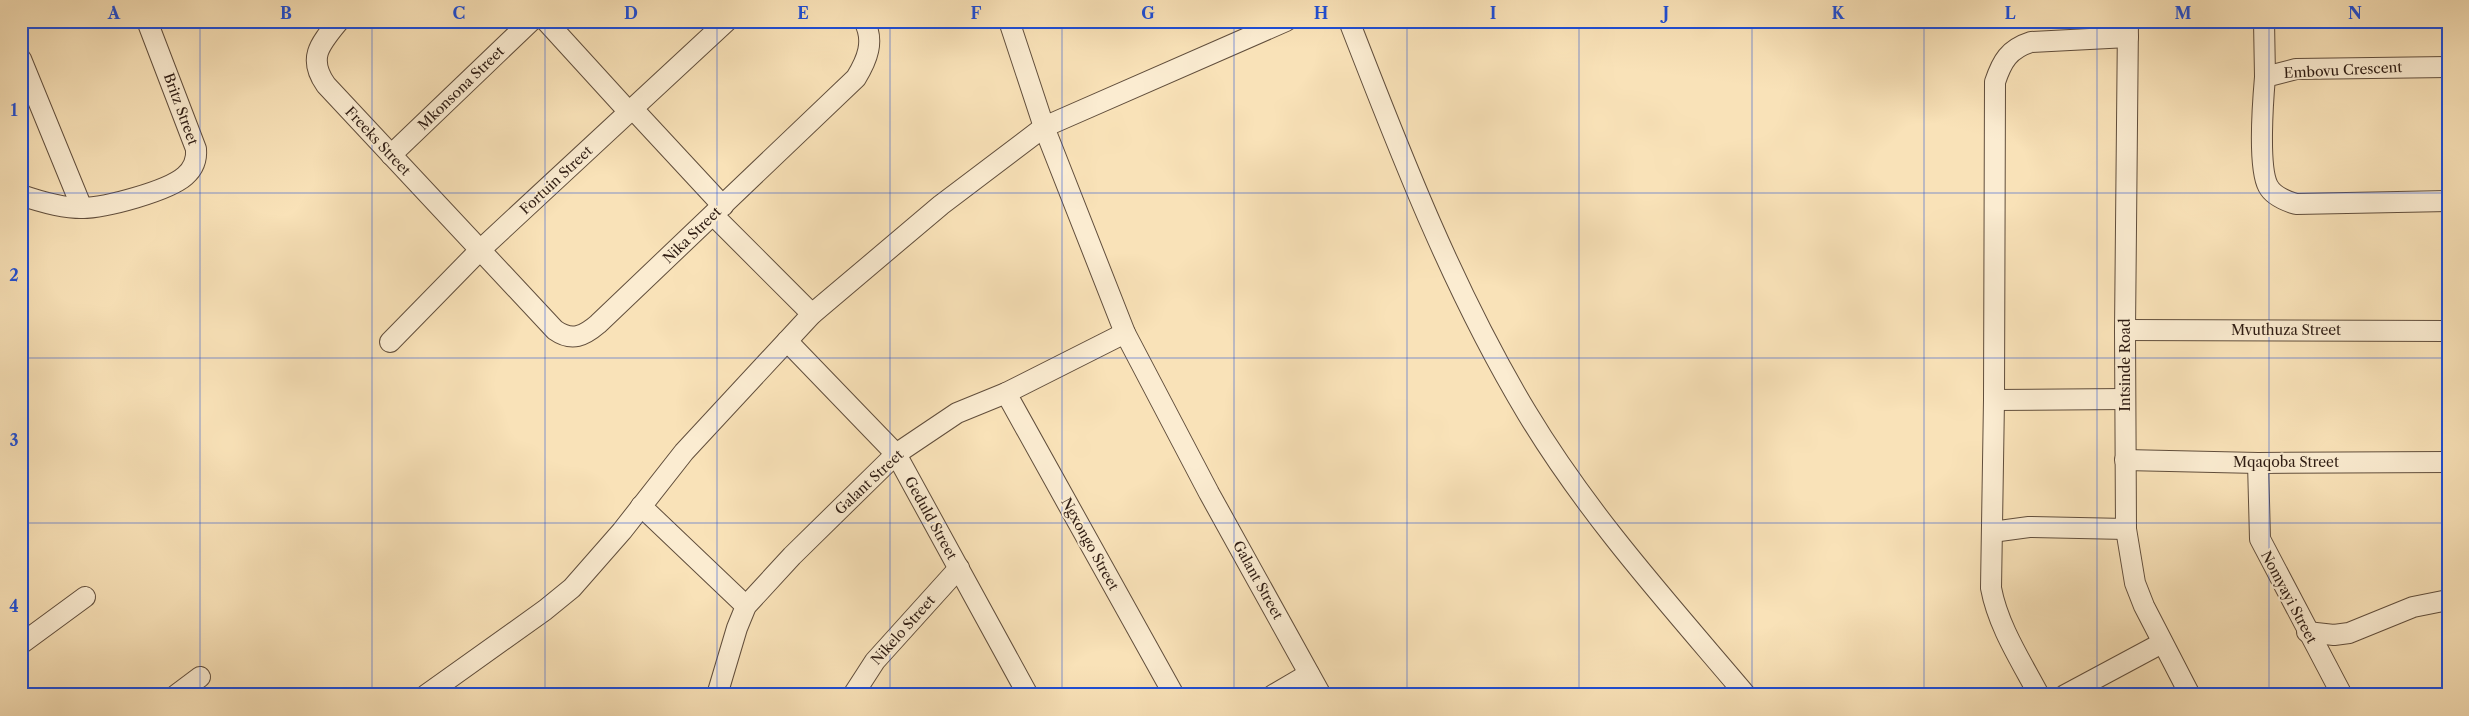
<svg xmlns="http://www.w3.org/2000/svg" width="2469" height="716" viewBox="0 0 2469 716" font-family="'Libre Caslon Text',serif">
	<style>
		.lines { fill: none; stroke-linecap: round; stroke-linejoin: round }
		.minor-casing { stroke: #614e3c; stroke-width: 22 }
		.minor { stroke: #fbecd1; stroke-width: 20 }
		.grid { fill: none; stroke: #1d4ed8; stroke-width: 1; stroke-opacity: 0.55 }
		.labels { text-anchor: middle; stroke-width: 4; stroke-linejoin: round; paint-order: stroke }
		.street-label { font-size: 14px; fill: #2e1c13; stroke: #fbecd1 }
		.neatline { fill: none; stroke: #1d4ed8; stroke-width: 2 }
		.grid-label { font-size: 16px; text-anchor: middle; font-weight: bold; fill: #1d4ed8 }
	</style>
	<rect width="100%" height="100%" fill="#f9e2b8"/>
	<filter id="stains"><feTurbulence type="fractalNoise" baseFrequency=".004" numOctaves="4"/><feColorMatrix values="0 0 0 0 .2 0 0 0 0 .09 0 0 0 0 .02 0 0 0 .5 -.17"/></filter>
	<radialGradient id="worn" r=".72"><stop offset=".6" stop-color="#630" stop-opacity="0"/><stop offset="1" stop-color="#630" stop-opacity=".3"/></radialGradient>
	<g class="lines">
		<g class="minor-casing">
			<g id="minor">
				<path d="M339,21C320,44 307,58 326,85L555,330C572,342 584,336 598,324L856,78C867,60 875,41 864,21"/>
				<path d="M546,21L629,112"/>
				<path d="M1009,21L1044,127L1125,333L1209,493L1321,695"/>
				<path d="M1349,21C1401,155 1453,290 1527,413C1589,516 1669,604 1746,695"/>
				<path d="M2128,21L2125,330L2126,529L2135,583L2144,606L2190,695"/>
				<path d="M2264,21L2265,77"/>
				<path d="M21,59L82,208"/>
				<path d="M2448,67L2296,69L2265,77C2263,100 2258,167 2268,186C2273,196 2286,201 2296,204L2448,201"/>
				<path d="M633,109L723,206"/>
				<path d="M391,155L531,21"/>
				<path d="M21,195C41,202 61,208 82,208C105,208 168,191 185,176C193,169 197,160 196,149L147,21"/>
				<path d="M713,215L812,314"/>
				<path d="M2125,330L2448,331"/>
				<path d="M787,341L896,454L1028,695"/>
				<path d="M390,342L479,251L727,21"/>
				<path d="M1006,393L1174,695"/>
				<path d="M1994,400L2125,399"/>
				<path d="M2125,460L2258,463L2448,462"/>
				<path d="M2258,463L2260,539L2342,695"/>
				<path d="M641,506L746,606"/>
				<path d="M1992,532L2029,527L2126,529"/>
				<path d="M2307,632L2334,635L2349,633L2413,607L2448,600"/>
				<path d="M21,644L85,597"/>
				<path d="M176,695L200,677"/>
				<path d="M426,695L545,610L572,588L622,531L684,452L787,341L812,314L941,205L1044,127L1286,21"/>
				<path d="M717,695L737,628L746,606L792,556L896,454L957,413L1006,393L1125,333"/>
				<path d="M853,695L875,661L959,568"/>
				<path d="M1273,695L1309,674"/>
				<path d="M2039,695C2021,661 1998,626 1991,588L1994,400L1995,82C2002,61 2009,49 2031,42L2128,37"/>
				<path d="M2065,695L2162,643"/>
			</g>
		</g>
		<use href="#minor" class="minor"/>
	</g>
	<path class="grid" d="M200,21V695M372,21V695M545,21V695M717,21V695M890,21V695M1062,21V695M1234,21V695M1407,21V695M1579,21V695M1752,21V695M1924,21V695M2097,21V695M2269,21V695M21,193H2448M21,358H2448M21,523H2448"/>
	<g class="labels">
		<g class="street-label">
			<text transform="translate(2343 70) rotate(-3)" y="5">Embovu Crescent</text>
			<text transform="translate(461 88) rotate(-44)" y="5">Mkonsona Street</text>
			<text transform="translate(181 109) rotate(70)" y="5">Britz Street</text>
			<text transform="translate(378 141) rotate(47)" y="5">Freeks Street</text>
			<text transform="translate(556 180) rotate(-43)" y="5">Fortuin Street</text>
			<text transform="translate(692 235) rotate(-44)" y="5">Nika Street</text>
			<text x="2286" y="335">Mvuthuza Street</text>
			<text transform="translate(2125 365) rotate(-90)" y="5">Intsinde Road</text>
			<text x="2286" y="467">Mqaqoba Street</text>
			<text transform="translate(869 482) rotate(-43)" y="5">Galant Street</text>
			<text transform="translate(931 518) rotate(61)" y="5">Geduld Street</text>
			<text transform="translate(1090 544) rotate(61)" y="5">Ngxongo Street</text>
			<text transform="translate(1258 580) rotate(61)" y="5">Galant Street</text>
			<text transform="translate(2289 597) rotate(62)" y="5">Nomyayi Street</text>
			<text transform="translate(903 630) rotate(-48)" y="5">Nikelo Street</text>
		</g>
	</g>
	<rect width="2469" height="716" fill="none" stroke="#f9e2b8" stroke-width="55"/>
	<rect x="28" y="28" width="2414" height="660" class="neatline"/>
	<g class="grid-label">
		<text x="114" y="19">A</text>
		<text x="286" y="19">B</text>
		<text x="459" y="19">C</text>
		<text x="631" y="19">D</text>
		<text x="803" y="19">E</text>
		<text x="976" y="19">F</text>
		<text x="1148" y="19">G</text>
		<text x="1321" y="19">H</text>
		<text x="1493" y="19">I</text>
		<text x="1666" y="19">J</text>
		<text x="1838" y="19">K</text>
		<text x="2010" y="19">L</text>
		<text x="2183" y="19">M</text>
		<text x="2355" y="19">N</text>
		<text x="14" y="116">1</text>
		<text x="14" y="281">2</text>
		<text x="14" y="446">3</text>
		<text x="14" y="612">4</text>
	</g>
	<rect width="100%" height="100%" filter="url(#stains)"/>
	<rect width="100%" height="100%" fill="url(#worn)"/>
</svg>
